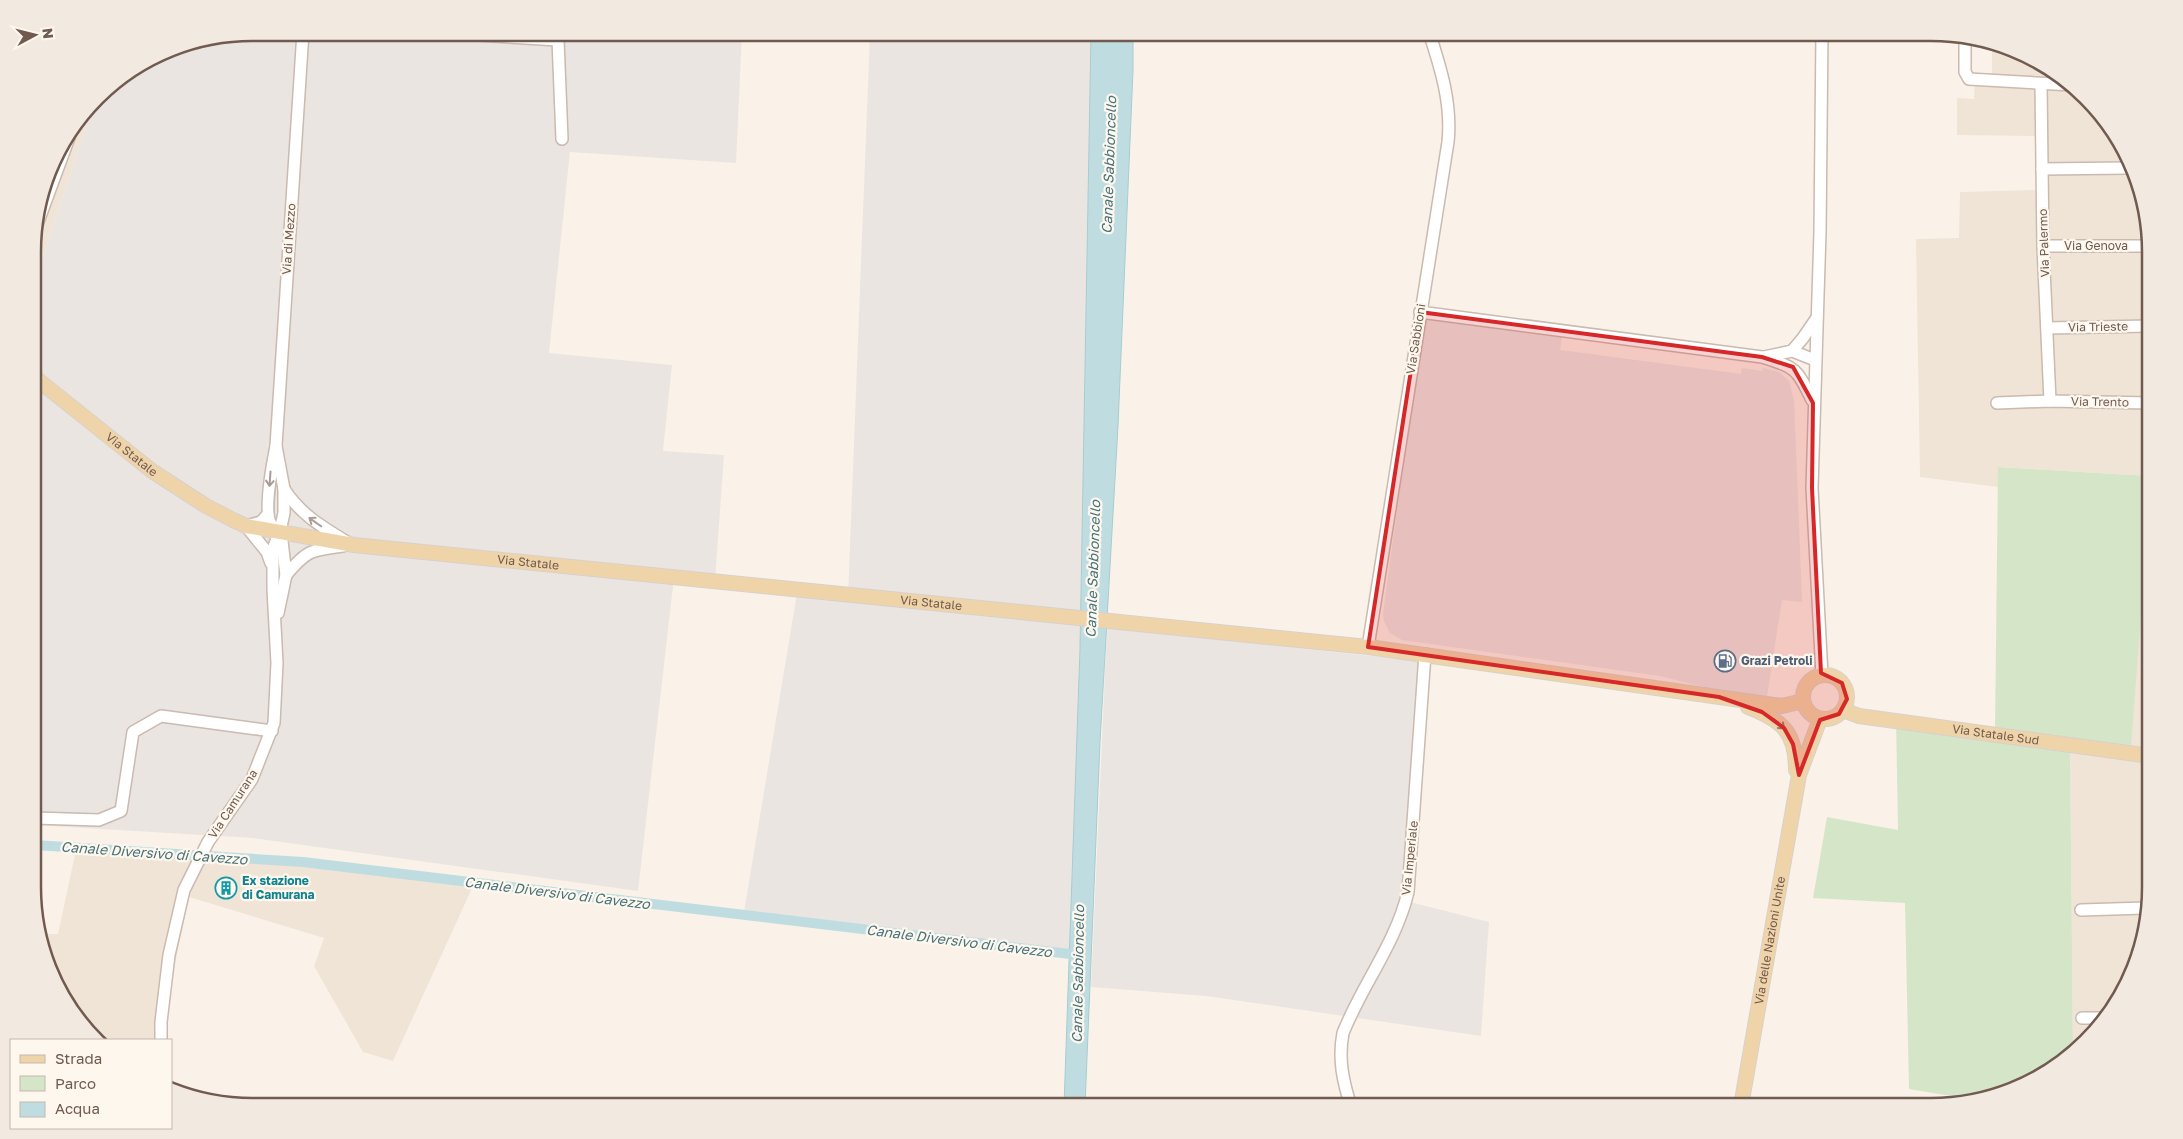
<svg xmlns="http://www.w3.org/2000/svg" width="2183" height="1139" viewBox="0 0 2183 1139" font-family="'Golos Text',sans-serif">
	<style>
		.residential { fill: #f0e4d7 }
		.industrial { fill: #ebe5e1 }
		.green { fill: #d5e6c8 }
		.water { fill: #bfdde1; stroke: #a6ccd1 }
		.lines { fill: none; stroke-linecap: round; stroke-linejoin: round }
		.canal { stroke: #bfdde1; stroke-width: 10 }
		.minor-casing { stroke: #cabaaf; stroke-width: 14 }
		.major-casing { stroke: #d7d1ce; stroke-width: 16 }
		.minor { stroke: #fff; stroke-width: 11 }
		.major { stroke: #f0d4a9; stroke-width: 14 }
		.oneway { stroke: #aa9c95 }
		.oneway2 { stroke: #977f6a }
		.marked { fill: #d62828; fill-opacity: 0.2; stroke: #d62828; stroke-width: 4; stroke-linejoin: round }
		.labels { text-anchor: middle; stroke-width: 4.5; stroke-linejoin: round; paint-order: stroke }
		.street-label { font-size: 12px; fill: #715a4f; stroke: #fdf7ee }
		.service-label { font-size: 12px; font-weight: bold; fill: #4e5e75; stroke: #fdf7ee; text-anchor: start }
		.culture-label { font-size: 12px; font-weight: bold; fill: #0d838f; stroke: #fdf7ee; text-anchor: start }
		.water-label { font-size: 14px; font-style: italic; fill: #48737b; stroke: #fdf7ee }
		.rim { fill: none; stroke: #715a4f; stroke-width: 2.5 }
	</style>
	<rect width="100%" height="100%" fill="#faf2e8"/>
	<g class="residential">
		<path d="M1992,47L2028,55L2076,87L2113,130L2149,224V476L1999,467L1998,487L1920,477L1916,239L1959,238L1960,192L2037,190V136L1957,135V98L1974,99L1975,73H1992Z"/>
		<path d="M93,106L37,275L33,287V238L55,155Z"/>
		<path d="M2150,560V887L2128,984L2096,1032L2073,1051L2070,739L2142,604Z"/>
		<path d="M77,845L266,858L473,886L393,1061L363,1052L314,966L324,938L189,897L170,988L164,1040H97L70,1009L41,934H58Z"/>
	</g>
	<g class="industrial">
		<path d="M253,32L742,33L736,163L570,152L549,353L672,365L663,451L724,455L715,580L674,578L638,891L253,838L34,825L33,287L93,106L107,87L169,49Z"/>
		<path d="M870,33H1091L1080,649L1070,951L743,918L797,593L848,596Z"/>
		<path d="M1435,318L1562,337L1560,350L1741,374L1742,368L1762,371L1763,368L1779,372L1789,381L1794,401L1802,602L1782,600L1767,696L1704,687L1660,676L1402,640L1390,633L1384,621L1383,614L1423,319Z"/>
		<path d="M1107,627L1426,662L1406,901L1489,922L1481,1036L1206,996L1091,987Z"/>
	</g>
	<path class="green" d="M1998,467L2149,476L2150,560L2142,604L2131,746L2070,740L2073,1051L2052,1070L2001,1095L1975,1100L1909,1089L1905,903L1813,898L1827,817L1898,830L1896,718L1995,729Z"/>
	<path class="water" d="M1091,33H1133V70L1118,426L1100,742L1085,1106H1064L1080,649Z"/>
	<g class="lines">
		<path class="canal" d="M34,845L303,862L1078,955"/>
		<g class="minor-casing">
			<g id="minor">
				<path d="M428,32L558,40L562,139"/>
				<path d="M1965,41V72L1969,79L2072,85"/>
				<path d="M2041,84L2043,246L2050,401"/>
				<path d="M2042,169L2128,168"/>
				<path d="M35,230L70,135"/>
				<path d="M2043,246H2149"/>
				<path d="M1420,312L1762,357C1796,368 1796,367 1812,400"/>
				<path d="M2047,328L2149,326"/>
				<path d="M1792,351L1803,338L1816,319"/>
				<path d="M1764,357L1792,351L1815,360"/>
				<path d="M1997,403L2050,401L2149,403"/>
				<path d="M284,489C300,514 322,527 347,542"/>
				<path d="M268,514L261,522L246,526L267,552L271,563"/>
				<path d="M280,531C278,529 273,527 271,524C263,512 273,461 276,446L303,32"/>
				<path d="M286,575C307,550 311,550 343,546"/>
				<path d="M278,613L286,575L281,533"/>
				<path d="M1368,647L1448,142C1452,104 1441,69 1429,32"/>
				<path d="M1822,675L1812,488L1820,232L1822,32"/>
				<path d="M34,818L99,820L121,811L133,732L161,716L272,731"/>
				<path d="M2081,910L2145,908"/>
				<path d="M2082,1018H2105"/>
				<path d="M161,1040V1022L169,955L184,890L208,842L252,779L274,723L277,663L273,589V549L280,531L284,513V489L276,446"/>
				<path d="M1351,1106C1343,1082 1338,1059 1343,1033C1362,985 1396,943 1408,892L1425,654"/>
			</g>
		</g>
		<g class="major-casing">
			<g id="major">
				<path id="s1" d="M33,376L152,471L206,506L233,520L246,526L354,545L1368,647L1782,706L1803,701"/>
				<circle cx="1825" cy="697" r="22"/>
				<path d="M1748,707C1782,720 1796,732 1796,770"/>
				<path id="s2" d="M1843,710L1859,716L2150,756"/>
				<path id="s3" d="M1741,1106L1799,775L1820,719"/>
			</g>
		</g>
		<use href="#minor" class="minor"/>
		<use href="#major" class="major"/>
	</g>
	<defs><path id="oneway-shaft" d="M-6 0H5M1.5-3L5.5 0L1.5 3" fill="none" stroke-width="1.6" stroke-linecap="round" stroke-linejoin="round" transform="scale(1.25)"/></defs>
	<g class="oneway">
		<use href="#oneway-shaft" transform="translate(270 479) rotate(94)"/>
		<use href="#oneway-shaft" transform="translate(315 522) rotate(-145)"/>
	</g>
	<use class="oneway2" href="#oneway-shaft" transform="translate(1779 724) rotate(41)"/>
	<path class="marked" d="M1420,312L1762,357L1793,367L1813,403L1812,488L1821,673L1842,683L1847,699L1839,714L1820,720L1799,775L1793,744L1784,728L1762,712L1719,697L1368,647Z"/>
	<defs>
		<g id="fuel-ring" transform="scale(1.125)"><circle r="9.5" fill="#fdf7ee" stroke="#5c6f8a" stroke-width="1.5"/><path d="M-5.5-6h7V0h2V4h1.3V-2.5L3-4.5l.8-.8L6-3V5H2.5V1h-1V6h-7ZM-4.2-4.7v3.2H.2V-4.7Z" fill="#5c6f8a"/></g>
		<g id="building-ring" transform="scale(1.125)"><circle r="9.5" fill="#fdf7ee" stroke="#0f9aa8" stroke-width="1.5"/><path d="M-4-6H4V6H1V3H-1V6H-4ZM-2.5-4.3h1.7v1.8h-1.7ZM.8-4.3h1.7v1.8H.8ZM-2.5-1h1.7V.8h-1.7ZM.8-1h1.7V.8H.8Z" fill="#0f9aa8"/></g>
	</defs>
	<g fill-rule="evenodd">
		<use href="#fuel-ring" x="1725" y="661"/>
		<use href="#building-ring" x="226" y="888"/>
	</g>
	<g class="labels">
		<g class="street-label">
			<text transform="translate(289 239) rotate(-86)" y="4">Via di Mezzo</text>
			<text transform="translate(2044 243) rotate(-92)" y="4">Via Palermo</text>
			<text x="2096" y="250">Via Genova</text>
			<text transform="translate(2098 327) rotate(-1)" y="4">Via Trieste</text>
			<text transform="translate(1416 339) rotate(-81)" y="4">Via Sabbioni</text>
			<text transform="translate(2100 402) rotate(1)" y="4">Via Trento</text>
			<text dy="4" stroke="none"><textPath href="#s1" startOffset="126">Via Statale</textPath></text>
			<text dy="4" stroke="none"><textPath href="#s1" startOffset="546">Via Statale</textPath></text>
			<text dy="4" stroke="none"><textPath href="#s1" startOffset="951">Via Statale</textPath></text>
			<text dy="4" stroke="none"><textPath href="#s2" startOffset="155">Via Statale Sud</textPath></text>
			<text transform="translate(233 804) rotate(-57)" y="4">Via Camurana</text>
			<text transform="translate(1410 858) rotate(-84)" y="4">Via Imperiale</text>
			<text dy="4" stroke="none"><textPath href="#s3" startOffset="168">Via delle Nazioni Unite</textPath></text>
		</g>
		<g class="service-label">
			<text x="1741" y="665">Grazi Petroli</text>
		</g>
		<g class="culture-label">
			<text x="242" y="885">Ex stazione<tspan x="242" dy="14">di Camurana</tspan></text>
		</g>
		<g class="water-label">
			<text transform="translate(1109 165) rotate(-88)" y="5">Canale Sabbioncello</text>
			<text transform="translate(1093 569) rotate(-88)" y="5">Canale Sabbioncello</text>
			<text transform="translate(154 853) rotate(4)" y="5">Canale Diversivo di Cavezzo</text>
			<text transform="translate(557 893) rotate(7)" y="5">Canale Diversivo di Cavezzo</text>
			<text transform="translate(959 941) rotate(7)" y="5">Canale Diversivo di Cavezzo</text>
			<text transform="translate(1078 974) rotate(-89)" y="5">Canale Sabbioncello</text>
		</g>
	</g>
	<path d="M0 0H2183V1139H0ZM252 41H1931A211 211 0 0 1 2142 252V887A211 211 0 0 1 1931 1098H252A211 211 0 0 1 41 887V252A211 211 0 0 1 252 41Z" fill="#f2eae1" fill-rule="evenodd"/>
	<path class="rim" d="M252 41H1931A211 211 0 0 1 2142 252V887A211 211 0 0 1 1931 1098H252A211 211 0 0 1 41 887V252A211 211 0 0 1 252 41Z"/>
	<rect x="10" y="1039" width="162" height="90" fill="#fdf7ee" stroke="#c5b8ae"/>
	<rect x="20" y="1055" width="25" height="8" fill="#f0d4a9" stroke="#c5b8ae"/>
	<text x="55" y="1064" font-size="15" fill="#715a4f">Strada</text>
	<rect x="20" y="1076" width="25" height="15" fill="#d5e6c8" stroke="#c5b8ae"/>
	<text x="55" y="1089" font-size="15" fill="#715a4f">Parco</text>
	<rect x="20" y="1102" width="25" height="15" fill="#bfdde1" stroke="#c5b8ae"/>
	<text x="55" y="1114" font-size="15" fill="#715a4f">Acqua</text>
	<g transform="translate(35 35) rotate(83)" stroke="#fdf7ee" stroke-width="4" paint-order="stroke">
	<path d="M0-4L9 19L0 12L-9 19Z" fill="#715a4f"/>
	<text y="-8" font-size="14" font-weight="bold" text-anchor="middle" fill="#715a4f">N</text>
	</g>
</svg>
